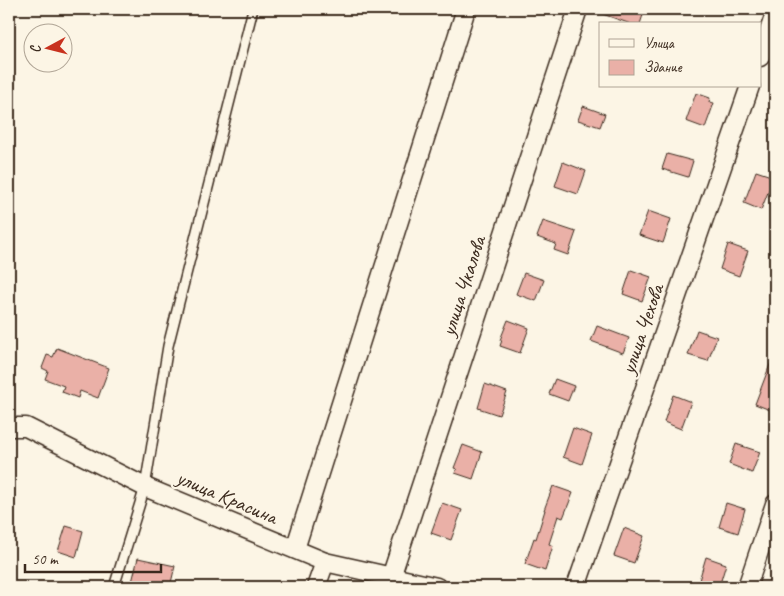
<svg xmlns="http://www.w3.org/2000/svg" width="784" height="596" viewBox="0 0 784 596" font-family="Caveat,sans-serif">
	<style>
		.building { fill: #eab0a7; stroke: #3b2a1e }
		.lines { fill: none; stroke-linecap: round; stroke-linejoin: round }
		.service-casing { stroke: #3b2a1e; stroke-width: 12 }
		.minor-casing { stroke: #3b2a1e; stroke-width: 21 }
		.service { stroke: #fcf5e5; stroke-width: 9 }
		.minor { stroke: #fcf5e5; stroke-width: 18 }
		.labels { text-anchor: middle; stroke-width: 4.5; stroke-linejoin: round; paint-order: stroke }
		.street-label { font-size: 21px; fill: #3b2a1e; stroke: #fcf5e5 }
	</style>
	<rect width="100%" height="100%" fill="#fcf5e5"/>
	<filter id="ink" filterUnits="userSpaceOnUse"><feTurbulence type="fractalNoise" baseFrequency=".02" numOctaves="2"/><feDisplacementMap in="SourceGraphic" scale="10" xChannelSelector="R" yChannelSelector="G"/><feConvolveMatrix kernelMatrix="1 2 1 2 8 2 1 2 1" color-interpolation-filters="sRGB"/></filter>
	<g filter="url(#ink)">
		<g class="building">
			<path d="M595,9H645L640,24H631L594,11Z"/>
			<path d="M696,93L710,98L709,102L714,103L705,128L686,121Z"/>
			<path d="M583,106L605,114L600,127L578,120Z"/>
			<path d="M667,154L693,161L688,177L662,169Z"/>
			<path d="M563,162L586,171L578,194L555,186Z"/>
			<path d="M756,171L774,177L761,210L744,203Z"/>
			<path d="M648,211L671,219L663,243L639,235Z"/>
			<path d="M543,221L576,232L568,255L554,250L556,244L537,237Z"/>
			<path d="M728,244L748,251L739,276L720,269Z"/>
			<path d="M631,270L651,277L642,301L623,294Z"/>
			<path d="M524,273L544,280L536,301L516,294Z"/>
			<path d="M508,320L529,328L520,353L500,346L502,340H500Z"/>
			<path d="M597,326L629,338L623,353L591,341Z"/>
			<path d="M697,330L717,337L708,361L688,355Z"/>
			<path d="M57,348L109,368L98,398L80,391L78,398L62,392L64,386L45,379L48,371L42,368L47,355L53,357Z"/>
			<path d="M774,354H775V412L755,404Z"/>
			<path d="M555,379L574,386L568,401L549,394Z"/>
			<path d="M485,384L507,392L499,415L478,408Z"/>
			<path d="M673,395L691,402L681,429L664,422Z"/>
			<path d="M573,428L592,435L582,464L563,457Z"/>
			<path d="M736,444L760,452L752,473L729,464Z"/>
			<path d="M463,445L482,452L473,479L455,473L457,469L454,468Z"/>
			<path d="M553,486L573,493L563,518L558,516L549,544L553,546L545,571L525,564L534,538L536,539L545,510H544Z"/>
			<path d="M442,503L462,510L451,540L431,533Z"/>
			<path d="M726,503L745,509L738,533L719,527Z"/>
			<path d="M66,526L83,531L76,557L58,551Z"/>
			<path d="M624,528L644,536L634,563L614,556Z"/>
			<path d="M706,557L726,564L719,587H697Z"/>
			<path d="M138,558L175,566L170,587H154L132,582Z"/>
		</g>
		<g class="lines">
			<g class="service-casing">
				<path id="service" d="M114,587L145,487L168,346L253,9"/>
			</g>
			<g class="minor-casing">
				<g id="minor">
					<path d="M760,57L775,14"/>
					<path d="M9,427H26L145,487L325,562L437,587"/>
					<path d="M295,549L466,9"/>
					<path d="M391,577L578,9"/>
					<path d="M316,587L325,562"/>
					<path d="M576,587L750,86"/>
					<path d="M747,587L775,504"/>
				</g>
			</g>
			<use href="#service" class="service"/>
			<use href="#minor" class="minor"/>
		</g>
	</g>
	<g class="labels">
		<g class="street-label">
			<text transform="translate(463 286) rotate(-72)" y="7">улица Чкалова</text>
			<text transform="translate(642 329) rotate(-71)" y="7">улица Чехова</text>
			<text transform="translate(227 497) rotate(23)" y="7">улица Красина</text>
		</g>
	</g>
	<rect width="784" height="596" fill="none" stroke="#fcf5e5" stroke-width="30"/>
	<rect x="15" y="15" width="754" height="566" fill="none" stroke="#3b2a1e" stroke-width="2" filter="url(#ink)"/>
	<rect x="599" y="22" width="162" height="65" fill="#fcf5e5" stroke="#afa495"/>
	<rect x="609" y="39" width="25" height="8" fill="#fcf5e5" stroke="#afa495"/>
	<text x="644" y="48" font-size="15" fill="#3b2a1e">Улица</text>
	<rect x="609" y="60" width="25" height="15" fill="#eab0a7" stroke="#afa495"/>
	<text x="644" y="72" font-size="15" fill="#3b2a1e">Здание</text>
	<g transform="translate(48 48) rotate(263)"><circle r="24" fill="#fcf5e5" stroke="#afa495"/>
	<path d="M0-4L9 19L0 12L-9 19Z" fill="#c8321e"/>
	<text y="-8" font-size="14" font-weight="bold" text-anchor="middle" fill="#3b2a1e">С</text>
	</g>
	<path d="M25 564v8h136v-8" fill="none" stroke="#3b2a1e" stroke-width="2.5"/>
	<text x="32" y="564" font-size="15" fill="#3b2a1e" stroke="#fcf5e5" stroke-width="4" paint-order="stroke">50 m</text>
</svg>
